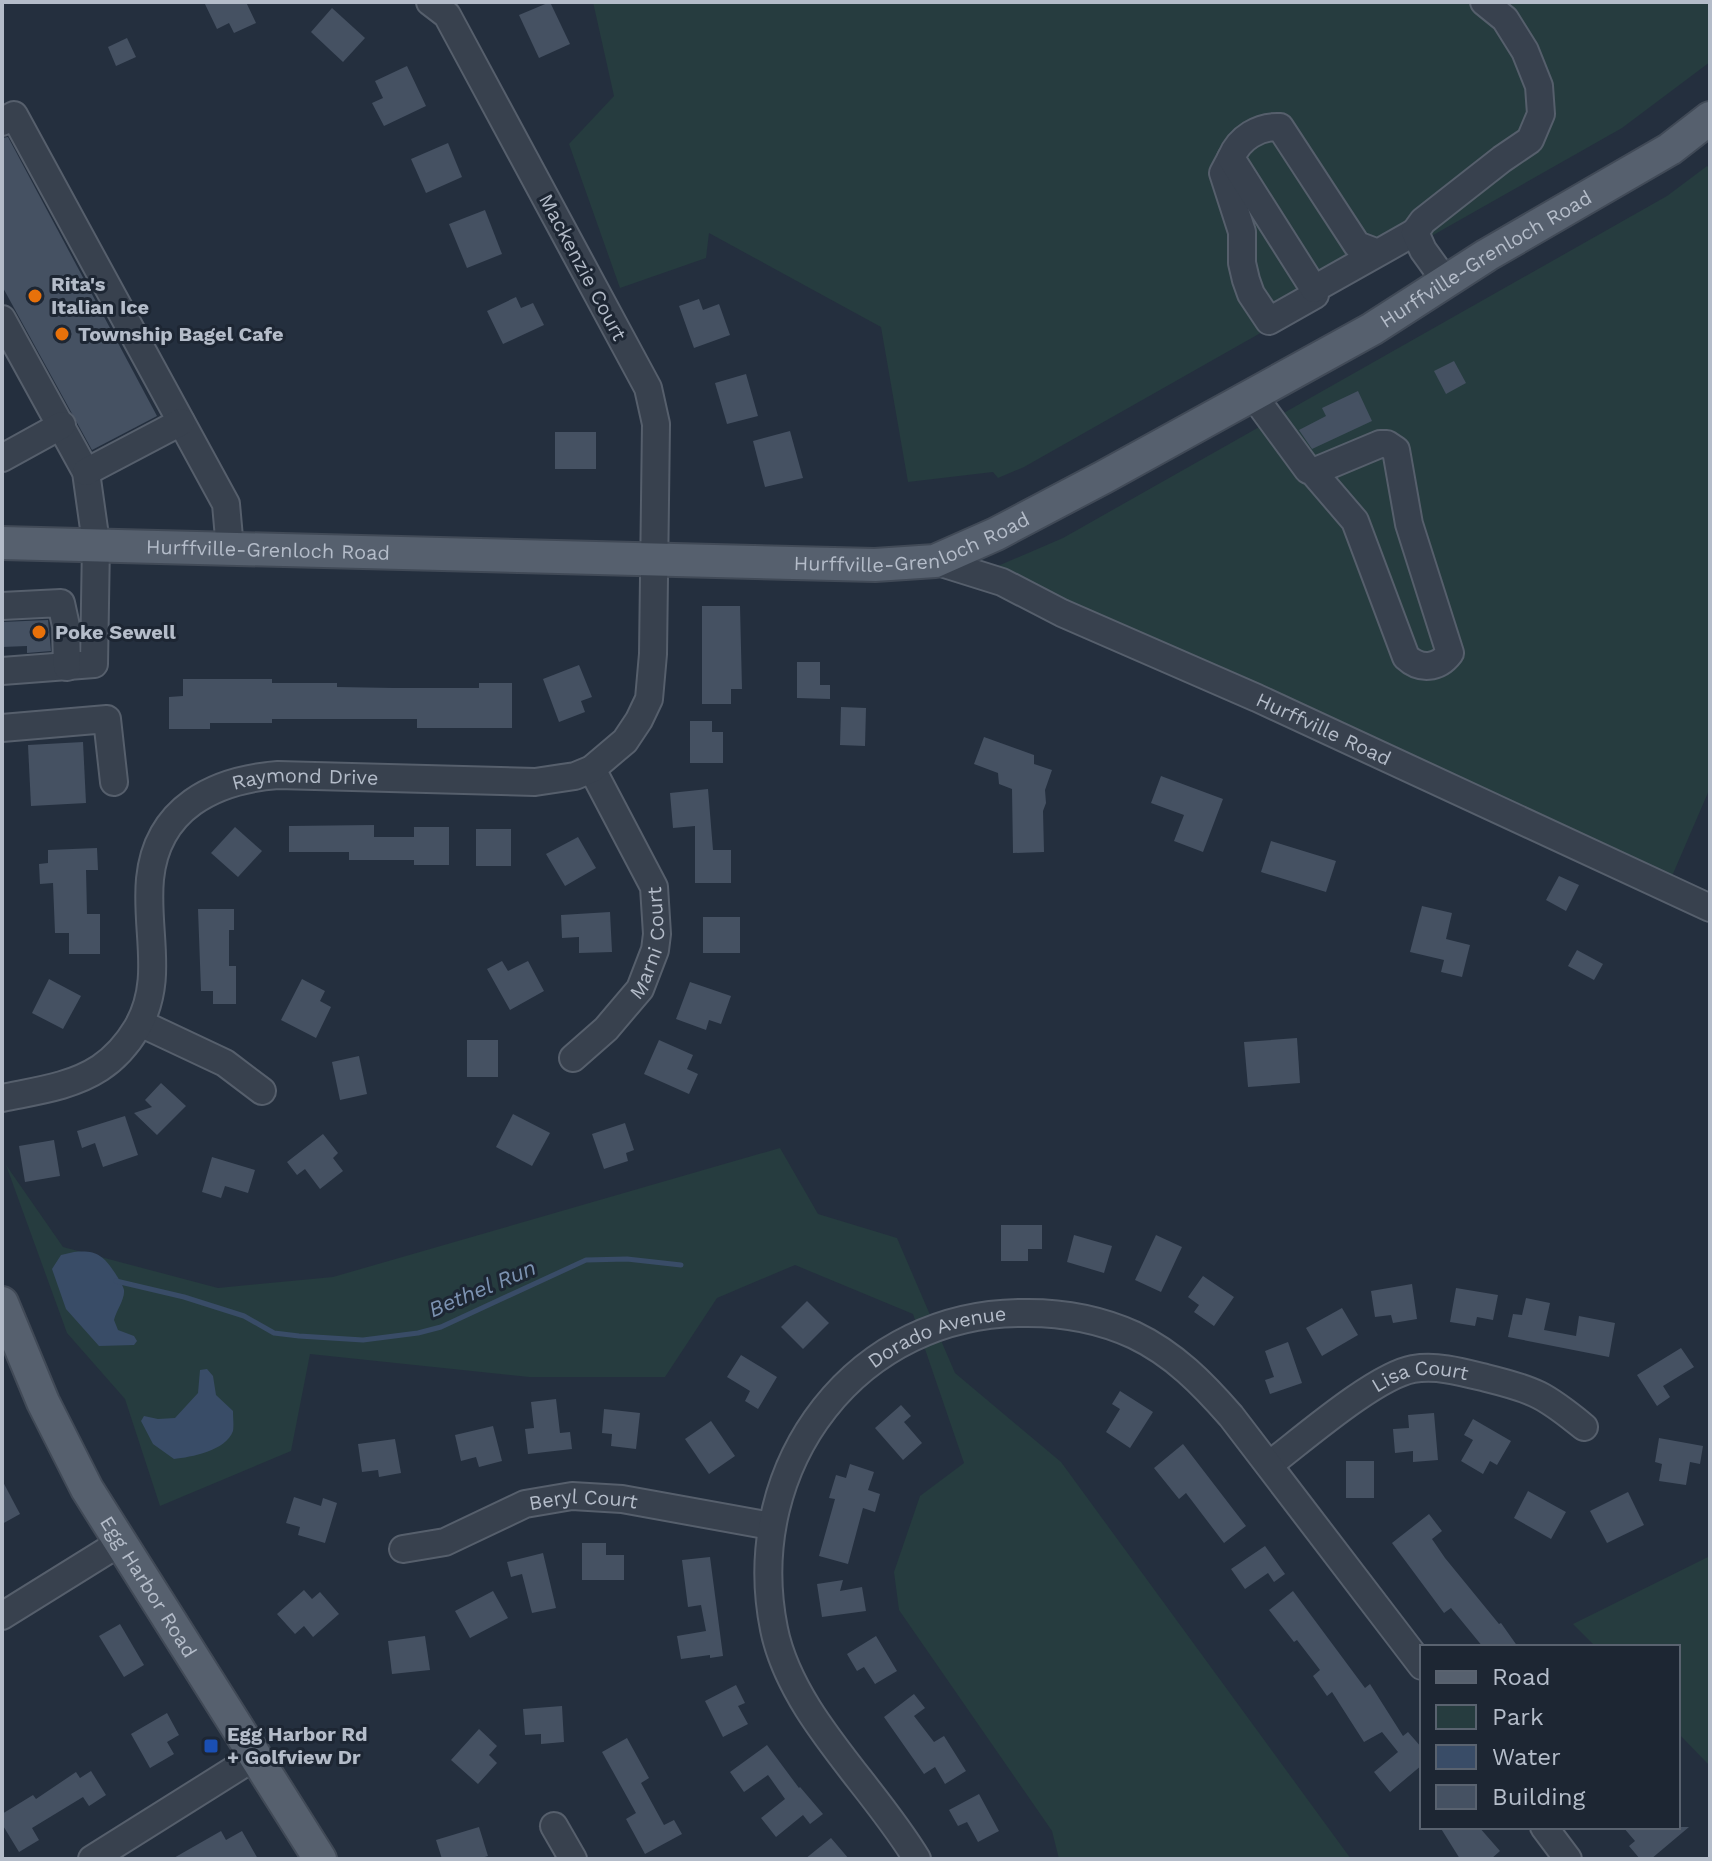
<svg xmlns="http://www.w3.org/2000/svg" width="1712" height="1861" viewBox="0 0 1712 1861" font-family="'Work Sans',sans-serif">
	<style>
		.green { fill: #263c3f }
		.water { fill: #394c67 }
		.lines { fill: none; stroke-linecap: round; stroke-linejoin: round }
		.stream { stroke: #394c67; stroke-width: 5 }
		.building { fill: #455162 }
		.minor-casing { stroke: #565f6c; stroke-width: 30 }
		.major-casing { stroke: #414a57; stroke-width: 36 }
		.minor { stroke: #38414e; stroke-width: 26 }
		.major { stroke: #56606e; stroke-width: 32 }
		.food-dot { fill: #e8710a; stroke: #1d2633; stroke-width: 3 }
		.transit-dot { fill: #1a4fb4; stroke: #1d2633; stroke-width: 3 }
		.labels { text-anchor: middle; stroke-width: 6; stroke-linejoin: round; paint-order: stroke }
		.street-label { font-size: 20px; fill: #b4bcc9; stroke: #1d2633 }
		.poi-label { font-size: 20px; font-weight: bold; fill: #b4bcc9; stroke: #1d2633; text-anchor: start }
		.water-label { font-size: 22px; font-style: italic; fill: #7c92b1; stroke: #1d2633 }
	</style>
	<rect width="100%" height="100%" fill="#242f3e"/>
	<g class="green">
		<path d="M593,2H1710V62L1622,128L1024,467L998,478L993,472L908,482L881,327L709,233L706,258L620,288L569,144L614,96Z"/>
		<path d="M1707,166L1710,169V788L1666,890L979,574L1063,538L1667,196Z"/>
		<path d="M780,1148L818,1214L897,1238L955,1373L1061,1462L1351,1859H1059L1052,1831L899,1610L894,1572L920,1496L964,1463L913,1314L795,1265L717,1298L665,1377H529L310,1354L291,1451L160,1506L125,1399L67,1333L6,1165L63,1247L218,1288L333,1277Z"/>
		<path d="M1710,1556V1766L1678,1733V1647H1596L1573,1624Z"/>
	</g>
	<g class="water">
		<path d="M74,1252C96,1250 103,1255 115,1273C118,1278 123,1285 124,1290C125,1299 116,1311 114,1320L118,1330L134,1336L137,1341L134,1345L99,1346L66,1309L52,1269L61,1255Z"/>
		<path d="M207,1369L213,1376L216,1395L233,1411C233,1418 234,1426 233,1431C226,1451 191,1457 174,1459L153,1444L141,1421L144,1416L158,1419L175,1418L198,1393L200,1370Z"/>
	</g>
	<g class="lines">
		<path class="stream" d="M116,1281L184,1297L244,1316L274,1333L299,1336L363,1340L418,1333L441,1327L586,1260L627,1259L681,1265"/>
	</g>
	<g class="building">
		<path d="M204,2H246L256,23L234,33L229,23L217,29Z"/>
		<path d="M550,2L570,44L539,58L519,15Z"/>
		<path d="M332,8L365,38L343,62L311,32Z"/>
		<path d="M127,38L136,57L116,66L108,47Z"/>
		<path d="M407,66L426,106L384,126L372,103L383,98L375,81Z"/>
		<path d="M8,137L157,416L92,450L2,286V138Z"/>
		<path d="M448,143L462,177L426,193L411,159Z"/>
		<path d="M485,210L502,254L467,268L449,224Z"/>
		<path d="M516,297L521,308L533,303L544,325L503,344L487,311Z"/>
		<path d="M699,299L703,310L719,304L730,335L694,348L679,306Z"/>
		<path d="M1454,361L1466,383L1446,394L1434,371Z"/>
		<path d="M746,374L758,416L727,424L715,383Z"/>
		<path d="M1358,391L1372,421L1312,449L1299,430L1326,416L1322,408Z"/>
		<path d="M790,431L803,478L765,487L753,441Z"/>
		<rect x="555" y="432" width="41" height="37"/>
		<path d="M702,606H740L742,689H731V704H702Z"/>
		<path d="M48,620L51,651L27,653V646L2,647V622Z"/>
		<path d="M797,662H820V685H830V699L797,698Z"/>
		<path d="M579,665L592,697L581,701L585,712L559,722L543,679Z"/>
		<path d="M183,679H272V683H337V687L394,688H479V683H512V728H417V719H272V723H210V729H169V697L183,696Z"/>
		<path d="M841,707L866,708L865,746L840,745Z"/>
		<path d="M690,721H712V732H723V763H690Z"/>
		<path d="M984,737L1034,755V764L1052,770L1045,790L1046,803L1043,811L1044,852L1013,853L1012,789L999,784L998,773L974,764Z"/>
		<path d="M83,742L86,803L31,806L28,745Z"/>
		<path d="M1161,776L1223,799L1203,852L1174,841L1184,815L1151,803Z"/>
		<path d="M708,789L713,850H731V883H695V826L673,828L670,793Z"/>
		<path d="M374,825V837H414V827H449V865H414V860H349V852H289V826Z"/>
		<path d="M235,827L262,851L238,877L211,853Z"/>
		<rect x="476" y="829" width="35" height="37"/>
		<path d="M578,837L596,868L565,886L546,854Z"/>
		<path d="M1271,841L1336,861L1326,892L1261,872Z"/>
		<path d="M97,848L98,870H86L87,914H100V954H69V933H55L53,883L40,884L39,864L48,863V850Z"/>
		<path d="M1559,876L1579,885L1566,911L1546,900Z"/>
		<path d="M1422,906L1452,913L1446,939L1470,945L1462,977L1441,972L1444,960L1410,952Z"/>
		<path d="M198,909H234V930H229V966H236V1004H213V991H201Z"/>
		<path d="M610,912L612,952L579,953V937L562,938L561,915Z"/>
		<rect x="703" y="917" width="37" height="36"/>
		<path d="M1577,950L1603,964L1594,980L1568,966Z"/>
		<path d="M502,961L508,971L528,961L544,991L510,1010L487,969Z"/>
		<path d="M49,979L81,996L63,1029L32,1013Z"/>
		<path d="M302,979L325,991L320,1001L331,1007L316,1038L281,1020Z"/>
		<path d="M690,982L731,996L721,1024L709,1020L706,1030L676,1019Z"/>
		<path d="M1297,1038L1300,1083L1248,1087L1244,1042Z"/>
		<rect x="467" y="1040" width="31" height="37"/>
		<path d="M659,1040L693,1055L687,1069L698,1074L689,1094L644,1074Z"/>
		<path d="M359,1056L367,1094L340,1100L332,1062Z"/>
		<path d="M161,1083L186,1106L157,1135L134,1113L152,1107L145,1100Z"/>
		<path d="M513,1114L550,1133L532,1166L496,1147Z"/>
		<path d="M125,1116L138,1155L103,1167L95,1143L82,1148L77,1131Z"/>
		<path d="M625,1123L634,1150L626,1153L628,1161L604,1169L592,1134Z"/>
		<path d="M323,1134L338,1153L333,1158L343,1171L320,1189L305,1169L297,1175L287,1162Z"/>
		<path d="M54,1140L60,1176L25,1182L19,1146Z"/>
		<path d="M212,1157L255,1170L248,1193L225,1186L221,1198L202,1192Z"/>
		<path d="M1001,1225H1042V1249H1028V1261H1001Z"/>
		<path d="M1074,1235L1112,1246L1104,1273L1067,1262Z"/>
		<path d="M1156,1235L1182,1247L1161,1292L1135,1280Z"/>
		<path d="M1203,1276L1234,1297L1214,1326L1194,1312L1199,1305L1188,1297Z"/>
		<path d="M1412,1284L1417,1319L1393,1323L1391,1315L1375,1317L1371,1291Z"/>
		<path d="M1456,1288L1498,1295L1493,1320L1477,1317L1475,1326L1450,1322Z"/>
		<path d="M1526,1298L1550,1303L1544,1330L1576,1336L1579,1316L1615,1323L1609,1357L1508,1337L1513,1314L1522,1315Z"/>
		<path d="M807,1301L829,1323L803,1349L781,1327Z"/>
		<path d="M1342,1308L1358,1335L1322,1356L1306,1328Z"/>
		<path d="M1288,1342L1302,1383L1270,1394L1265,1380L1274,1377L1265,1351Z"/>
		<path d="M1681,1348L1694,1367L1663,1386L1670,1397L1657,1406L1637,1375Z"/>
		<path d="M741,1355L777,1377L758,1409L745,1401L750,1391L727,1377Z"/>
		<path d="M1120,1391L1153,1412L1130,1448L1106,1432L1120,1409L1112,1404Z"/>
		<path d="M556,1399L560,1433L570,1432L572,1449L528,1454L525,1429L534,1428L531,1402Z"/>
		<path d="M901,1405L911,1416L904,1422L922,1443L903,1460L875,1428Z"/>
		<path d="M604,1409L640,1413L636,1449L611,1446L612,1434L602,1433Z"/>
		<path d="M1434,1413L1438,1460L1413,1462V1451L1395,1453L1393,1429L1409,1428L1408,1415Z"/>
		<path d="M1473,1419L1511,1441L1497,1465L1490,1461L1483,1474L1461,1461L1473,1440L1464,1435Z"/>
		<path d="M711,1421L735,1456L709,1474L685,1439Z"/>
		<path d="M493,1426L502,1461L479,1467L476,1457L461,1461L455,1435Z"/>
		<path d="M1659,1438L1703,1446L1700,1464L1690,1462L1686,1485L1659,1481L1662,1464L1655,1462Z"/>
		<path d="M395,1439L401,1473L379,1477L378,1470L362,1472L358,1444Z"/>
		<path d="M1183,1444L1246,1526L1224,1543L1186,1493L1179,1499L1154,1468Z"/>
		<rect x="1346" y="1461" width="28" height="37"/>
		<path d="M850,1464L874,1472L868,1490L880,1494L875,1512L863,1508L848,1564L819,1556L835,1499L829,1498L836,1475L846,1478Z"/>
		<path d="M2,1480L20,1514L2,1524Z"/>
		<path d="M1528,1491L1566,1512L1551,1539L1514,1518Z"/>
		<path d="M1628,1492L1644,1525L1607,1543L1590,1511Z"/>
		<path d="M294,1497L321,1506L323,1498L337,1503L325,1543L298,1535L300,1527L286,1523Z"/>
		<path d="M1429,1514L1442,1531L1432,1539L1445,1558L1499,1624L1501,1623L1518,1647H1483L1451,1608L1444,1613L1392,1543Z"/>
		<path d="M582,1543H606V1555H624V1580H582Z"/>
		<path d="M1265,1546L1285,1574L1274,1582L1268,1573L1245,1589L1231,1569Z"/>
		<path d="M543,1553L556,1608L532,1613L522,1574L511,1577L507,1562Z"/>
		<path d="M710,1557L723,1656L710,1658V1655L681,1659L677,1636L706,1631L701,1605L688,1607L682,1560Z"/>
		<path d="M843,1580L840,1591L862,1587L866,1611L822,1617L817,1584Z"/>
		<path d="M304,1590L312,1599L320,1592L339,1614L313,1637L304,1626L295,1634L277,1614Z"/>
		<path d="M493,1591L508,1618L470,1638L455,1611Z"/>
		<path d="M1293,1591L1365,1688L1370,1684L1403,1736L1408,1732L1422,1748V1765L1390,1792L1374,1772L1398,1752L1382,1732L1364,1742L1332,1692L1327,1696L1313,1676L1320,1670L1297,1640L1294,1642L1269,1610Z"/>
		<path d="M120,1624L144,1665L124,1677L99,1636Z"/>
		<path d="M425,1636L430,1670L392,1674L388,1641Z"/>
		<path d="M876,1636L897,1671L875,1684L864,1667L857,1671L847,1654Z"/>
		<path d="M736,1685L745,1703L738,1706L748,1724L723,1737L705,1701Z"/>
		<path d="M914,1694L925,1708L914,1716L934,1742L944,1736L966,1771L945,1784L935,1767L924,1774L884,1717Z"/>
		<path d="M562,1706L564,1742L541,1744V1734L525,1735L523,1709Z"/>
		<path d="M167,1713L179,1735L167,1742L174,1754L150,1768L131,1734Z"/>
		<path d="M479,1729L497,1746L489,1755L497,1763L478,1784L451,1760Z"/>
		<path d="M627,1738L649,1778L641,1783L664,1825L674,1820L682,1834L645,1854L626,1819L636,1813L602,1752Z"/>
		<path d="M767,1745L799,1788L800,1787L823,1814L810,1824L803,1815L776,1837L761,1818L785,1799L768,1775L744,1792L730,1772Z"/>
		<path d="M91,1771L106,1795L89,1806L83,1797L32,1828L39,1840L19,1852L2,1824V1814L33,1795L36,1799L76,1772L80,1778Z"/>
		<path d="M979,1794L999,1831L978,1842L967,1822L958,1826L949,1810Z"/>
		<path d="M479,1827L488,1856L478,1859H442L436,1840Z"/>
		<path d="M1440,1827H1479L1500,1851L1491,1859H1460Z"/>
		<path d="M1623,1827H1689L1651,1859H1640L1629,1846L1635,1841Z"/>
		<path d="M221,1831L226,1840L242,1831L258,1859H172Z"/>
		<path d="M831,1838L849,1859H805Z"/>
	</g>
	<g class="lines">
		<g class="minor-casing">
			<g id="minor">
				<path d="M2,122L14,115L226,504L230,549"/>
				<path d="M1231,158L1223,173L1242,232V263L1246,280L1251,294L1269,321L1315,295L1314,289"/>
				<path d="M1378,253L1314,289L1231,158C1239,138 1259,126 1280,127L1357,245L1378,253L1415,232"/>
				<path d="M1446,282L1423,250L1415,232L1423,221L1502,159L1530,140L1541,114L1539,86L1525,51L1505,19L1484,2"/>
				<path d="M2,319L86,472L96,543L94,664L2,671"/>
				<path d="M1253,395L1308,470L1313,472L1355,521L1406,657C1420,670 1438,669 1450,653L1409,524L1396,450L1387,444H1380L1313,472"/>
				<path d="M2,458L62,425"/>
				<path d="M86,472L181,422"/>
				<path id="s1" d="M935,561L1002,582L1062,613L1257,698L1710,908"/>
				<path d="M2,606L61,603L66,626L67,667"/>
				<path d="M2,728L107,719L114,782"/>
				<path d="M140,1023L225,1063L262,1091"/>
				<path id="s2" d="M573,1058L606,1029L640,989L655,950L657,934L654,887L592,769"/>
				<path id="s3" d="M2,1098C35,1091 71,1087 100,1068C115,1058 128,1043 137,1028C165,980 145,931 150,879C157,808 214,780 278,775L535,782L575,776L592,769L625,741L639,720L649,699L653,654L656,424L648,388L447,15L430,2"/>
				<path id="s4" d="M1269,1465C1302,1440 1375,1376 1413,1369C1438,1365 1462,1372 1486,1378C1535,1390 1545,1395 1584,1427"/>
				<path id="s5" d="M403,1549L445,1542L525,1504L572,1496L622,1499L771,1526"/>
				<path d="M2,1616L121,1542"/>
				<path d="M554,1826L573,1859"/>
				<path d="M1544,1827L1568,1859"/>
				<path d="M92,1859L256,1756"/>
				<path id="s6" d="M917,1859C873,1785 791,1714 774,1629C741,1465 857,1310 1028,1313C1065,1313 1101,1320 1134,1335C1174,1354 1203,1384 1231,1416L1422,1666"/>
			</g>
		</g>
		<g class="major-casing">
			<g id="major">
				<path id="s7" d="M2,543L875,565L935,561L996,534L1104,477L1372,329L1487,255L1670,149L1710,118"/>
				<path id="s8" d="M2,1303L43,1402L87,1489L320,1859"/>
			</g>
		</g>
		<use href="#minor" class="minor"/>
		<use href="#major" class="major"/>
	</g>
	<g class="food-dot">
		<circle cx="35" cy="296" r="8"/>
		<circle cx="62" cy="334" r="8"/>
		<circle cx="39" cy="632" r="8"/>
	</g>
	<rect class="transit-dot" x="203" y="1738" width="16" height="16" rx="4"/>
	<g class="labels">
		<g class="street-label">
			<text dy="7" stroke="none"><textPath href="#s7" startOffset="1562">Hurffville-Grenloch Road</textPath></text>
			<text transform="translate(583 267) rotate(62)" y="7">Mackenzie Court</text>
			<text dy="7" stroke="none"><textPath href="#s7" startOffset="914">Hurffville-Grenloch Road</textPath></text>
			<text dy="7" stroke="none"><textPath href="#s7" startOffset="266">Hurffville-Grenloch Road</textPath></text>
			<text dy="7" stroke="none"><textPath href="#s1" startOffset="424">Hurffville Road</textPath></text>
			<text dy="7" stroke="none"><textPath href="#s3" startOffset="518">Raymond Drive</textPath></text>
			<text dy="7" stroke="none"><textPath href="#s2" startOffset="144">Marni Court</textPath></text>
			<text dy="7" stroke="none"><textPath href="#s6" startOffset="644">Dorado Avenue</textPath></text>
			<text dy="7" stroke="none"><textPath href="#s4" startOffset="180">Lisa Court</textPath></text>
			<text dy="7" stroke="none"><textPath href="#s5" startOffset="190">Beryl Court</textPath></text>
			<text dy="7" stroke="none"><textPath href="#s8" startOffset="320">Egg Harbor Road</textPath></text>
		</g>
		<g class="poi-label">
			<text x="51" y="291">Rita's<tspan x="51" dy="23">Italian Ice</tspan></text>
			<text x="78" y="341">Township Bagel Cafe</text>
			<text x="55" y="639">Poke Sewell</text>
			<text x="227" y="1741">Egg Harbor Rd<tspan x="227" dy="23">+ Golfview Dr</tspan></text>
		</g>
		<g class="water-label">
			<text transform="translate(482 1288) rotate(-23)" y="8">Bethel Run</text>
		</g>
	</g>
	<rect width="1712" height="1861" fill="none" stroke="#b4bcc9" stroke-width="8"/>
	<rect x="1420" y="1645" width="260" height="184" fill="#1d2633" stroke="#59626f" stroke-width="2"/>
	<rect x="1436" y="1671" width="40" height="12" fill="#56606e" stroke="#59626f" stroke-width="2"/>
	<text x="1492" y="1685" font-size="24" fill="#b4bcc9">Road</text>
	<rect x="1436" y="1705" width="40" height="24" fill="#263c3f" stroke="#59626f" stroke-width="2"/>
	<text x="1492" y="1725" font-size="24" fill="#b4bcc9">Park</text>
	<rect x="1436" y="1745" width="40" height="24" fill="#394c67" stroke="#59626f" stroke-width="2"/>
	<text x="1492" y="1765" font-size="24" fill="#b4bcc9">Water</text>
	<rect x="1436" y="1785" width="40" height="24" fill="#455162" stroke="#59626f" stroke-width="2"/>
	<text x="1492" y="1805" font-size="24" fill="#b4bcc9">Building</text>
</svg>
